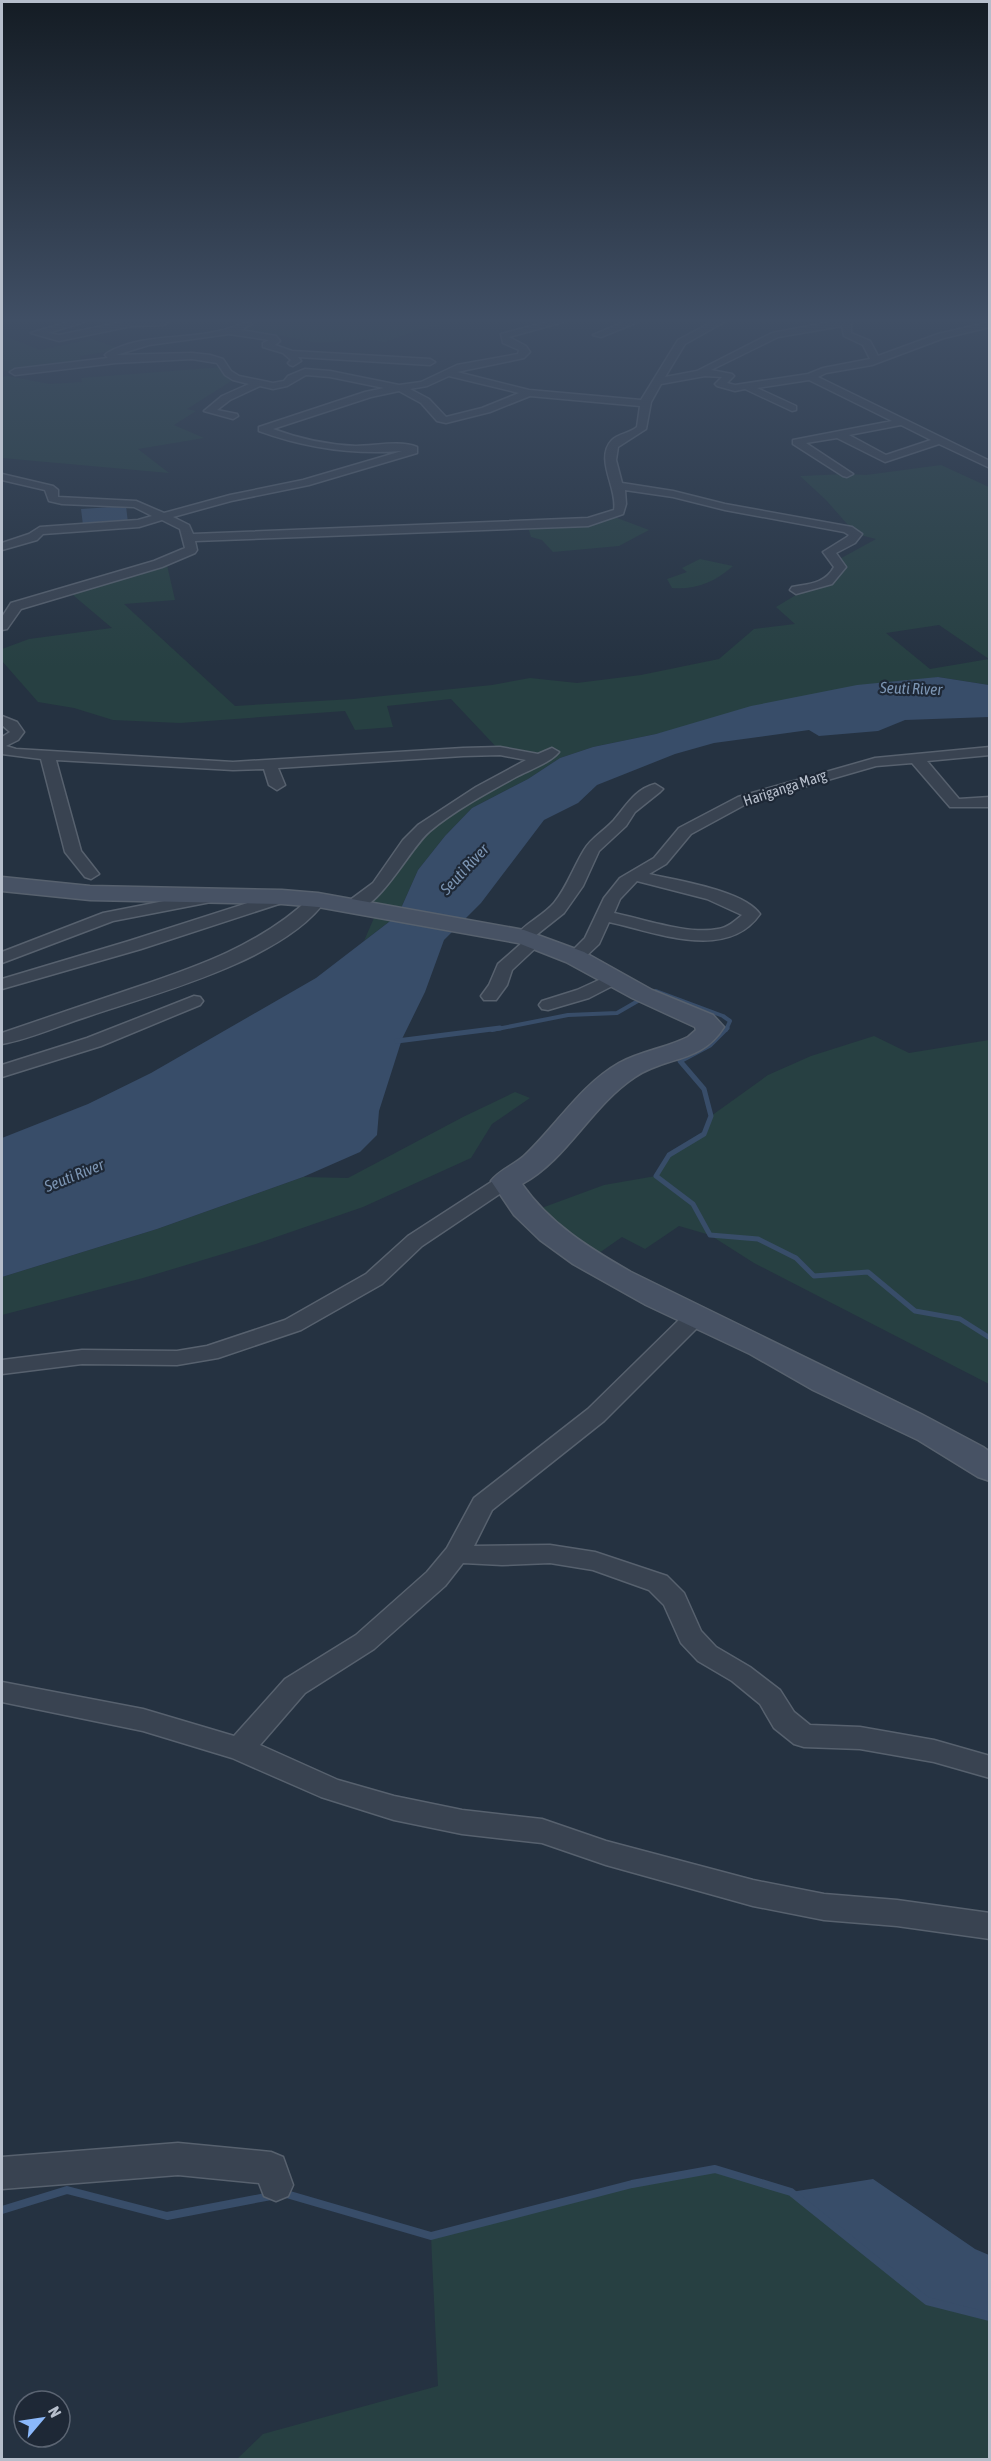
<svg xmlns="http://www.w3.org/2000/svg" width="991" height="2461" viewBox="0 0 991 2461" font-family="'Asap Condensed',sans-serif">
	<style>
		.green { fill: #274042 }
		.water { fill: #384d69 }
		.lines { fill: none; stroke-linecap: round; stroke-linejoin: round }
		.stream-far2 { stroke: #384d69; stroke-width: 4 }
		.stream-far1 { stroke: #384d69; stroke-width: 5 }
		.stream { stroke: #384d69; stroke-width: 8 }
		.street-casing { stroke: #57616e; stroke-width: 3 }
		.secondary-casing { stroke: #57616e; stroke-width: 3 }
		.street { fill: #394351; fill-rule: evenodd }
		.secondary { fill: #475264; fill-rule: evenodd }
		.labels { text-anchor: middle; stroke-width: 4.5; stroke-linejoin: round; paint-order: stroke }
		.far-street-label { font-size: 15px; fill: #b6becb; stroke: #1e2836 }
		.far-water-label { font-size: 16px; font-style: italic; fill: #7c95b3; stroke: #1e2836 }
	</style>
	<rect width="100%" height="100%" fill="#253241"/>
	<g class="green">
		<path d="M243,322H457L421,329L385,342L364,339L319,343L250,330Z"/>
		<path d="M2,335L40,350L91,339L122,349L80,356L81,364L15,372L2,370Z"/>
		<path d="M223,367L236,378L187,409L196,411L174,425L204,438L138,449L169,473L2,458V377L8,376L50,384L82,382L81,378Z"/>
		<path d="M941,465L989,487V659L939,625L886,633L930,669L989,659V685L938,677L656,734L593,747L560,758L528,779L472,808L445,836L418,870L398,915L364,941L377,911L352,907L424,828L537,759L500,751L451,699L387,706L393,727L355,730L345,711L180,723L113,720L74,708L38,702L2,661V649L29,639L112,628L67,590L158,564L167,565L175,600L124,604L235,706L353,699L492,685L530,678L577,683L641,675L719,659L754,629L795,624L776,607L801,592L833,580L836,561L876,539L856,534L826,500L800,476L847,474L866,475Z"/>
		<path d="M612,516L649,530L619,546L553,552L542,540L531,537L527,524Z"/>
		<path d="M700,559L733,566C715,582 696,590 672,588L667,579L687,572L682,568Z"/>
		<path d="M874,1036L909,1053L989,1040V1384L754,1263L710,1235L679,1226L645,1249L622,1237L589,1260L528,1213L604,1185L656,1176L669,1155L704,1134L711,1116L768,1075L811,1056Z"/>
		<path d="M515,1092L530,1098L492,1124L471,1158L363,1207L256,1244L143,1278L2,1315V1277L157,1229L303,1177L348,1178L463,1117Z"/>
		<path d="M715,2169L796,2197L927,2301L989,2317V2459L236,2460L263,2434L438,2386L431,2236L632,2184Z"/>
	</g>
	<g class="water">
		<path d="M126,506L128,523L83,525L81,509Z"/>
		<path d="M938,677L989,685V717L905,720L878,731L819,736L809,730L714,743L675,754L597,785L578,803L544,820L481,903L444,940L425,992L402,1039L379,1111L377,1135L360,1152L303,1177L157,1229L2,1277V1138L88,1104L151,1073L316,978L398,915L418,870L445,836L472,808L528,779L560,758L593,747L656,734L751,706L857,685Z"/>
		<path d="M873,2179L975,2249L989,2255V2317L927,2301L791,2192Z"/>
	</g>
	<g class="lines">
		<g class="stream-far2">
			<path d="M651,994L656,991L723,1016L730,1021L726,1030"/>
			<path d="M492,1030L568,1015L617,1013L643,998"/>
		</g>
		<g class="stream-far1">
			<path d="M727,1028L710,1045L680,1061L704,1089L711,1116L704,1134L669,1155L656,1176L693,1204L710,1235L758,1239L796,1258L814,1276L868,1272L915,1311L960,1319L990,1338"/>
			<path d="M397,1041L500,1028"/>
		</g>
		<g class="stream">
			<path d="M283,2193L431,2236L632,2184L715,2169L791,2192L927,2301L990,2317"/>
			<path d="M2,2210L67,2190L167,2216L271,2196"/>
		</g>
		<g class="street-casing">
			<g id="street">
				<path d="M68,322H84L48,333L59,335L122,322H168L164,325L132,326L59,341L31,333Z"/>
				<path d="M239,322L252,324L241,330L276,336L280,341L275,345L292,351L430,359L435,362L430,365L298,357L301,361L293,366L290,365L288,363L291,360L283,353L263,347V343L269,340L229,334L149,345L116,355L192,353L210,355L223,359L231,371L239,376L273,383L284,381L288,376L305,369L330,371L399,385L421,382L457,365L518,354L519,350L503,343L501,334L547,322H563L509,337L526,346L530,352L524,358L457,372L529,390L641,400L678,340L712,322H724L685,344L665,377L697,371L772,333L830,322H851V333L870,341L878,356L938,334L990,322V327L944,338L872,365L826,373L818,377L990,461V468L939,444L885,462L837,438L806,443L853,474L847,477L843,476L793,444V440L892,421L809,380L757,388L796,406V410L792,411L745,389L735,391L717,386L715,384L722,377L705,376L661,384L651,402L646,429L618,447L616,460L622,483L673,491L725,504L852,527L862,534L855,543L836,553L846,567L832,584L796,594L790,590L792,587C808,584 825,584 834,567L823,552L847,537L849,535L844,532L725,510L673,497L625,490L626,504L623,514L588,526L195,541L197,550L195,553L162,567L21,609L7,629L2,630V617L11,603L154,561L185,548L180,529L162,520L139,527L43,534L37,540L2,550V543L29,534L40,527L138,520L152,516L134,507L62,504L49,501L45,490L2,480V474L53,486L58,490V497L136,501L164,513L230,495L303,480L402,451C353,455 306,448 259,431V427L365,392L384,388L330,377L306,375L287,386L273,389L260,386L230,400L217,410L237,414L238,416L233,419L204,411L222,396L249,384L233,380L225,375L217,363L192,359L116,363L15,375L10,372L15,369L108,358L105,355L107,353C147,330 198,343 240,324ZM842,326L844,336L863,345L870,359L823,368L808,374L735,385L727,383L734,376L732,374L711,370L778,337ZM449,376L519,393L482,408L446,417L429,399L410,389L427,386ZM399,391L421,403L437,421L446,423L490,412L530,396L640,406L637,427C630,433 618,434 612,440C594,459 618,488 614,510L588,518L193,534L189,525L173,517L231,501L309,485L417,453V447C400,440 375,446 356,446C328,445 300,439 273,429L371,397ZM901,425L931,440L886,455L849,435Z"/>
				<path d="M624,322H638L601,337L593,335Z"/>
				<path d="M2,716L17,722L24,732L18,740L6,746L16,749L233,762L463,748L500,747L538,754L552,748L559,752C550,763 529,770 516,777C487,793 455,810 430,831C409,848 376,918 346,911L344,907L346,903L373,883L403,840L418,825L476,787L526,760L500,755L463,756L278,768L285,785L277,790L269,785L264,769L233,770L56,760L81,851L99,874L91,879L85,877L65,852L41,759L2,754V737L10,732L2,725Z"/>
				<path d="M990,747V755L927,761L959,799L990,797V807H950L912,763L876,766L748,803L691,834L666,864L649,874C678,881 743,890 760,914C727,962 655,932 609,922L599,944L581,961H569L566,957L585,938L604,898L620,878L654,858L679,828L738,797L875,758ZM637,881L707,899L742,915C735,921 727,928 718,929C688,935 643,919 614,913L620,899Z"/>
				<path d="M655,784L663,789L660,792L635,812L626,826L599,851L583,886L564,913L535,936L543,941L512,970L507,985L496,1000H484L481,996L489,985L498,964L523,942L515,937C525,923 543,916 554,903C567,887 573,868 584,850C591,838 604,831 614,820C626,806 635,789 655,784Z"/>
				<path d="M210,892L218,897L216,901L113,921L2,963V952L103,913Z"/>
				<path d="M282,892L290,897L288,901L141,949L2,989V979L129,941Z"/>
				<path d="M318,895L326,900C284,960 157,993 89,1016C60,1025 31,1039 2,1044V1033C45,1018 88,1004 131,989C197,967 261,945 312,896Z"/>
				<path d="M612,974L618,975L621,979L618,983L589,998L548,1010L542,1009L539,1005L542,1001L577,990Z"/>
				<path d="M194,996L200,997L203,1001L200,1005L101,1046L2,1077V1065L87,1038Z"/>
				<path d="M506,1175L513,1177L516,1181L513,1185L422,1246L382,1284L301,1330L218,1358L177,1365L82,1364L2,1374V1360L82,1350L177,1351L207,1346L285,1320L366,1274L408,1236L499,1177Z"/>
				<path d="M695,1310L703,1312L706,1317L703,1322L604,1421L492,1510L474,1546L550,1545L595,1552L667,1576L684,1593L701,1631L716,1647L750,1667L780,1690L794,1712L810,1725L860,1727L934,1740L990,1756V1778L934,1762L860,1749L804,1747L794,1744L774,1728L760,1704L732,1681L698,1661L681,1643L664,1605L649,1590L593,1570L550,1563L502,1565L463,1563L445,1586L374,1649L305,1693L260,1745L338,1780L394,1796L462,1810L542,1819L606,1841L753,1880L824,1894L897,1900L990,1913V1939L897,1926L824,1920L753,1906L606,1865L542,1843L462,1834L394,1820L321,1797L232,1758L143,1731L2,1702V1682L143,1709L234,1736L285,1679L356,1635L427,1572L447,1548L474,1498L588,1409L687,1312Z"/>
				<path d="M178,2143L271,2152L283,2157L293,2185L288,2196L276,2201L264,2196L259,2183L178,2175L2,2189V2157Z"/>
			</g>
		</g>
		<g class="secondary-casing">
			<path id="secondary" d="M2,877L90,886L282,890L318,893L524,930L584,952L652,990L713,1015L724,1027C702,1063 666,1056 635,1077C591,1106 568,1159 522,1184C550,1224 589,1248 631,1272L921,1414L983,1447L990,1452V1481L978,1477L918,1440L813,1390L750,1354L646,1305L573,1264L540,1240L514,1215L491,1181C500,1169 517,1164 527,1153C557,1124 582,1084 619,1063C641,1051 666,1048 688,1037L696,1030L695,1027L632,998L566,962L518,943L318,907L282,904L90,900L2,891Z"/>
		</g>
		<use href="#street" class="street"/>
		<use href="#secondary" class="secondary"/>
	</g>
	<linearGradient id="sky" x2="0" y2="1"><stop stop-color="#141c24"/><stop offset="0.48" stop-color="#404f65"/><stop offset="1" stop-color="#404f65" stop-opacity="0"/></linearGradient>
	<rect width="991" height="667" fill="url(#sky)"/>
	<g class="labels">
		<g class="far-street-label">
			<text transform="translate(785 788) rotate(-18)" y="5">Hariganga Marg</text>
		</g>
		<g class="far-water-label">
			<text transform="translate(911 688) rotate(2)" y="6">Seuti River</text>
			<text transform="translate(464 869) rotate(-47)" y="6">Seuti River</text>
			<text transform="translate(74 1175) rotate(-22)" y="6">Seuti River</text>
		</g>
	</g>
	<rect width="991" height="2461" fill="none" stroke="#b6becb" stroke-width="6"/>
	<g transform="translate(42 2419) rotate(61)"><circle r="28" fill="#1e2836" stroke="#5b6472" stroke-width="1.5"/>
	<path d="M0-4.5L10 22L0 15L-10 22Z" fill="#8bb8fb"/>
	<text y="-9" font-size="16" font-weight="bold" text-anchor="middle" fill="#b6becb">N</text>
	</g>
</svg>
